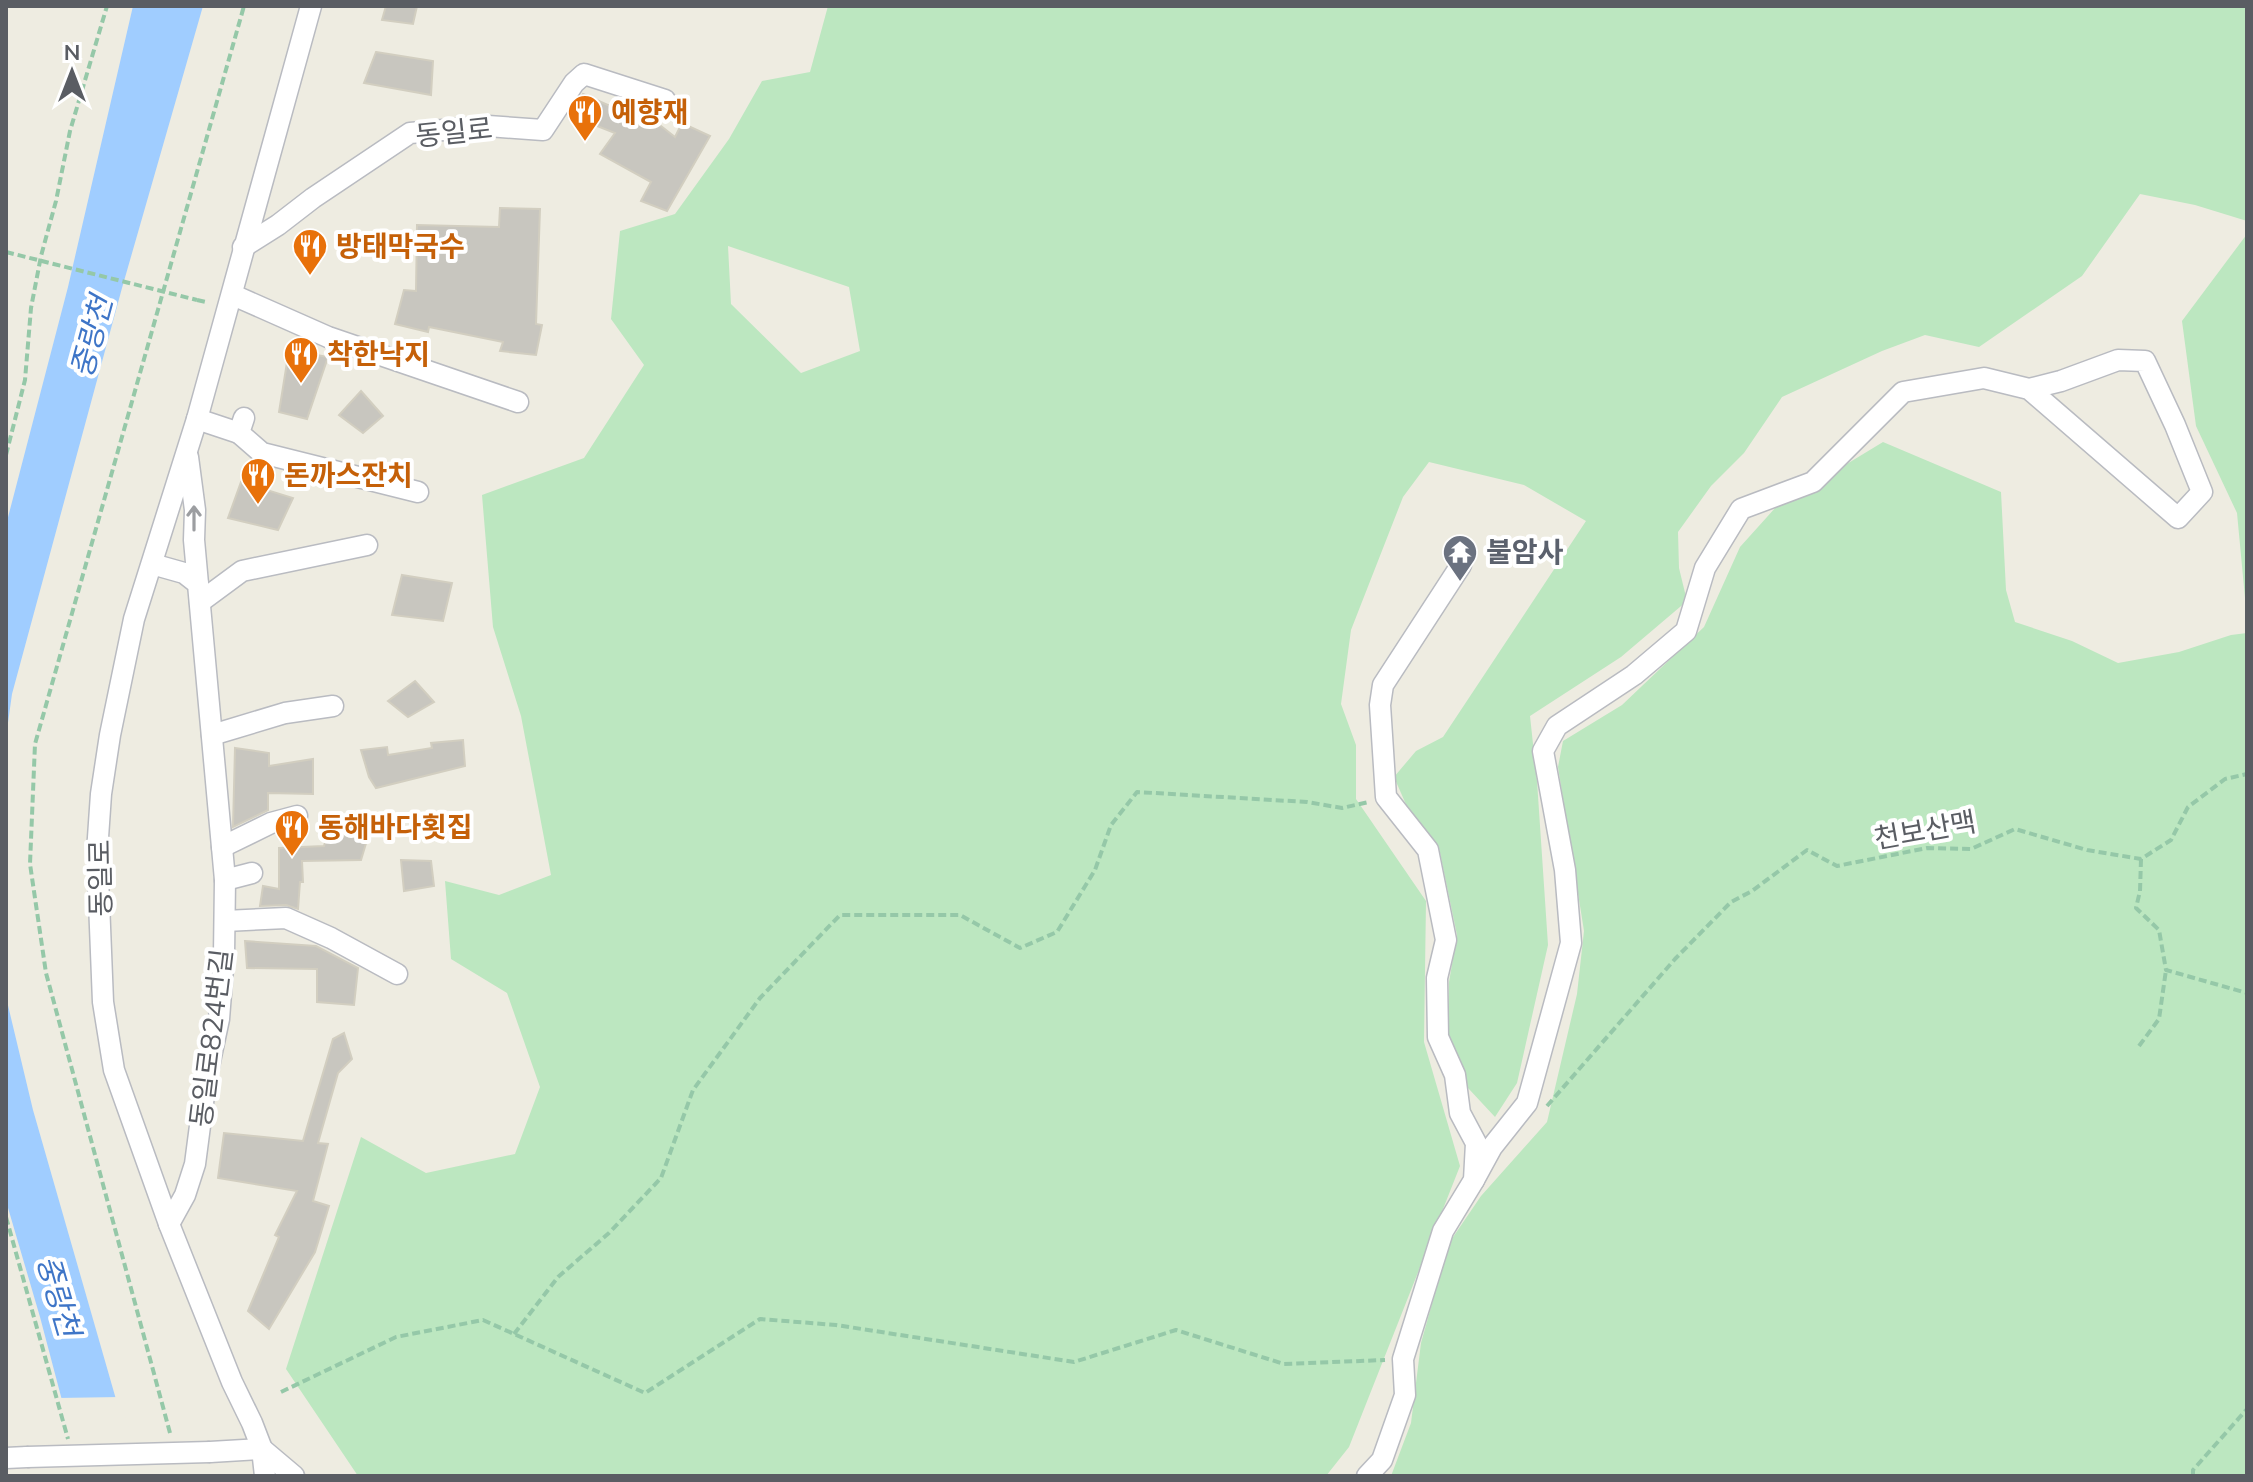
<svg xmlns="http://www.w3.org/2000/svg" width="2253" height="1482" viewBox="0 0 2253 1482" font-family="Mulish,'Noto Sans KR',sans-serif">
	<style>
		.green { fill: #bce7c0; fill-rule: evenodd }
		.water { fill: #a0cdff }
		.pier { fill: #eeece1 }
		.building { fill: #c8c6bf; stroke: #d2cec0; stroke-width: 2 }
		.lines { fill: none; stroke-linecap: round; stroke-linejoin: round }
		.minor-casing { stroke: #b9bbc1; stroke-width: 23 }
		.path { stroke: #95c8a8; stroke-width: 4; stroke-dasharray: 8 4; stroke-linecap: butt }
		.minor { stroke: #fff; stroke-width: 20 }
		.minor-bridge-casing { stroke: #b9bbc1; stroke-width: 23; stroke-linecap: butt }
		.path-bridge { stroke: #95c8a8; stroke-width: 4; stroke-dasharray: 8 4; stroke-linecap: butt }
		.minor-bridge { stroke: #fff; stroke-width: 20 }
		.oneway { stroke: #9c9ea1 }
		.labels { text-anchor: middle; stroke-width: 8; stroke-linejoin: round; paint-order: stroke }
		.food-label { font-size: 28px; font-weight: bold; fill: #c56008; stroke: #fff; text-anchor: start }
		.street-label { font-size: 28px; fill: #5a5d63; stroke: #fff }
		.worship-label { font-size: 28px; font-weight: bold; fill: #5b616d; stroke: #fff; text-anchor: start }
		.water-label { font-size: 30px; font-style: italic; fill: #3e75c7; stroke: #fff }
	</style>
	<rect width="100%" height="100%" fill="#eeece1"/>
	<g class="green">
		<path d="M828,6H2247V221L2195,205L2140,194L2082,276L1979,347L1925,335L1882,351L1782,397L1744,453L1711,486L1678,532L1679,568L1687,601L1621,657L1530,716L1537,781L1548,945L1517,1083L1495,1117L1468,1088L1448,1035L1449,982L1457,935L1439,848L1408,809L1394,777L1416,751L1443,737L1586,521L1524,485L1429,462L1403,497L1351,630L1341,704L1356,745V799L1426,901L1424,1042L1460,1166L1349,1447L1326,1476H358L286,1369L361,1137L426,1173L515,1154L540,1087L507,993L451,959L445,881L499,895L551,875L521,716L493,627L482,495L584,458L644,365L611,319L620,231L675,214L729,139L762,81L810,72ZM728,246L849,287L860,351L801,373L731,304Z"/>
		<path d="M2247,234V619L2237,513L2196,426L2182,321Z"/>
		<path d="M1883,442L2001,492L2006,590L2015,622L2072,641L2118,663L2179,652L2231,635L2247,633V1476H1391L1411,1423L1421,1343L1449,1243L1481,1196L1547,1122L1577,994L1584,931L1558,767L1563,741L1622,705L1704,627L1740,547L1776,507Z"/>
	</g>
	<g class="water">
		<path d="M133,6H203L122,288L12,694L6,737V525L68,287Z"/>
		<path d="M6,997L33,1110L138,1476H82L40,1317L6,1201Z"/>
	</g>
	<path class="pier" d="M120,1397L142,1476H77L57,1398Z"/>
	<g class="building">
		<path d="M386,6H417L413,24L382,20Z"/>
		<path d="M376,52L433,61L431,95L364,83Z"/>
		<path d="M583,94L628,114L634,105L675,137L682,123L710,136L667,211L641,201L651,182L600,154L615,133L569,115Z"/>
		<path d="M500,208L540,209L536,324L542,325L536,355L500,351L503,342L429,327L428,332L395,324L404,290L416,291L417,225L499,227Z"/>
		<path d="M289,350L328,357L307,419L279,412Z"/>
		<path d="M361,391L383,416L363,433L339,415Z"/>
		<path d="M241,482L293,498L278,530L228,518Z"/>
		<path d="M402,575L452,583L443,621L392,615Z"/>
		<path d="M415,681L434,702L408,717L388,701Z"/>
		<path d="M463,740L465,766L376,788L369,777L361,750L387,747L388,755L432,748L431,743Z"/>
		<path d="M235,748L269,753V766L313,759V794L268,793V810L233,827Z"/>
		<path d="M328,832L367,840L361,860L302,861L303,882H300L298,909L286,905L260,906L263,886L279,889V848L324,846Z"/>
		<path d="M401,860L431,861L434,886L404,891Z"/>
		<path d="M245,941L316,946L358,968L354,1005L317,1002V969L247,968Z"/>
		<path d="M344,1033L352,1059L338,1073L318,1143L328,1144L313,1201L329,1206L315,1252L269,1329L248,1311L279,1237L275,1235L297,1191L218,1178L224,1133L303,1141L333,1039Z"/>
	</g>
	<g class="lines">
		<g class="minor-casing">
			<g id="minor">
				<path d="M243,247L278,225L313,198L410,133L488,126L543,130L574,83L584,74L665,100"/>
				<path d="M233,295L328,337L518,402"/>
				<path d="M244,418L239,433L262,453L418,492"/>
				<path d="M197,419L239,433"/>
				<path d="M188,457L195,510L194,540L198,584"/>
				<path d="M152,564L184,573L198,584L225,880L224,955L219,1019L206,1080L195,1164L185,1195L169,1224"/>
				<path d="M200,602L242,571L367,545"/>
				<path d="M212,735L285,713L333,706"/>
				<path d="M222,847L271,823L297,816"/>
				<path d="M225,880L252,873"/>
				<path d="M225,921L286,918L331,938L397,974"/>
				<path d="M1474,1180L1492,1147L1527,1103L1571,943L1565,870L1543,751L1557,726L1634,675L1686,631L1705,568L1741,509L1813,482L1903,392L1984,378L2029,389L2178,518L2202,492L2175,425L2145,361L2118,360L2061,381L2029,389"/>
				<path d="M262,1449L294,1476"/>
				<path d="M210,1452L262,1449"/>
				<path d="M6,1458L27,1457"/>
				<path d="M265,1476L262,1449L252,1423L232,1382L169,1224L114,1070L103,1002L97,852L101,794L110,735L134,619L197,419L311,6"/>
				<path d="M1367,1476L1382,1460L1405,1395L1403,1359L1443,1231L1474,1180L1476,1143L1460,1113L1455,1075L1438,1037L1437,978L1446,940L1428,850L1386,797L1380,705L1383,685L1461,565"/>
			</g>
		</g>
		<g class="path">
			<path d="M197,300L206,302"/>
			<path d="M6,455L25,380L31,308L41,256L56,201L70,131L107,6"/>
			<path d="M2141,859L2140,891L2136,908L2159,930L2166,970L2247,993"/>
			<path d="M2139,1046L2159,1019L2166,970"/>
			<path d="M1547,1106L1675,959L1731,902L1752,891L1807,850L1837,866L1927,848L1971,849L2015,829L2087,850L2141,859L2171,840L2188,807L2225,779L2247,774"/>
			<path d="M6,1217L68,1439"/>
			<path d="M514,1334L558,1277L609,1233L661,1178L693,1090L760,998L840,915H960L1020,948L1057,932L1095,870L1111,825L1137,792L1307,802L1342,808L1369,802"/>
			<path d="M281,1392L396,1337L483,1320L645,1393L760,1319L836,1325L1074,1362L1176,1330L1284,1364L1385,1360"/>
			<path d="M170,1433L46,973L30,864L35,744L244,6"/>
			<path d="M2193,1476V1470L2247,1409"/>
		</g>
		<use href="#minor" class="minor"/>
		<g class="minor-bridge-casing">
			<path id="minor-bridge" d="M27,1457L210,1452"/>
		</g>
		<path class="path-bridge" d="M6,252L197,300"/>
		<use href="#minor-bridge" class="minor-bridge"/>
	</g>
	<defs><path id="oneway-shaft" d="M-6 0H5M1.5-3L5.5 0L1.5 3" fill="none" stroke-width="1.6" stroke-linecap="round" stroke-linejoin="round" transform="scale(2)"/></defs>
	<use class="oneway" href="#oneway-shaft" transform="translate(194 518) rotate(-90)"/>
	<defs>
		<g id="restaurant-pin" transform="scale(1.8)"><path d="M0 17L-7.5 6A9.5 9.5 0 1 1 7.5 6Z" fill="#e8710a" stroke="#fff"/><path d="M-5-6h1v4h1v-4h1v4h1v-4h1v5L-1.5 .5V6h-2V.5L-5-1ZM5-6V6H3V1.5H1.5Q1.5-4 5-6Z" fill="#fff"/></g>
		<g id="temple-pin" transform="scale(1.8)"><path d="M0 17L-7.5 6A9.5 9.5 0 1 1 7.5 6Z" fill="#6b7280" stroke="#fff"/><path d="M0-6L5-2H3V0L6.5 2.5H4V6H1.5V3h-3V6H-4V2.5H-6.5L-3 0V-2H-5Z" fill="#fff"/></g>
	</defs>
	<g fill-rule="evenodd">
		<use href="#restaurant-pin" x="585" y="112"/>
		<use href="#restaurant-pin" x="310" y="246"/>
		<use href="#restaurant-pin" x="301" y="354"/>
		<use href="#restaurant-pin" x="258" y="475"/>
		<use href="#temple-pin" x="1460" y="552"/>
		<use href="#restaurant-pin" x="292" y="827"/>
	</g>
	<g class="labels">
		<g class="food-label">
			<text x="611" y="122">예향재</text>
			<text x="336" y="256">방태막국수</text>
			<text x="327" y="364">착한낙지</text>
			<text x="284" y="485">돈까스잔치</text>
			<text x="318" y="837">동해바다횟집</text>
		</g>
		<g class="street-label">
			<text transform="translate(454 132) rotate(-6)" y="10">동일로</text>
			<text transform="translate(1925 830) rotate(-10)" y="10">천보산맥</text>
			<text transform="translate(100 878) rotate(-91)" y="10">동일로</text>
			<text transform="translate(211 1038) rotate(-83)" y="10">동일로824번길</text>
		</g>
		<g class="worship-label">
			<text x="1486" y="562">불암사</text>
		</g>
		<g class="water-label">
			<text transform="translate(92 337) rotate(-75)" y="10">중랑천</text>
			<text transform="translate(58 1296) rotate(74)" y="10">중랑천</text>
		</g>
	</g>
	<rect width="2253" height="1482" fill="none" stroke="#5a5d63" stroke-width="16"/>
	<g transform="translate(72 72)" stroke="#ffffff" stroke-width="6" paint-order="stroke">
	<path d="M0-6L14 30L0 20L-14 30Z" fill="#5a5d63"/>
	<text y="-12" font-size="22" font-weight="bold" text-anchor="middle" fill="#5a5d63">N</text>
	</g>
</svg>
